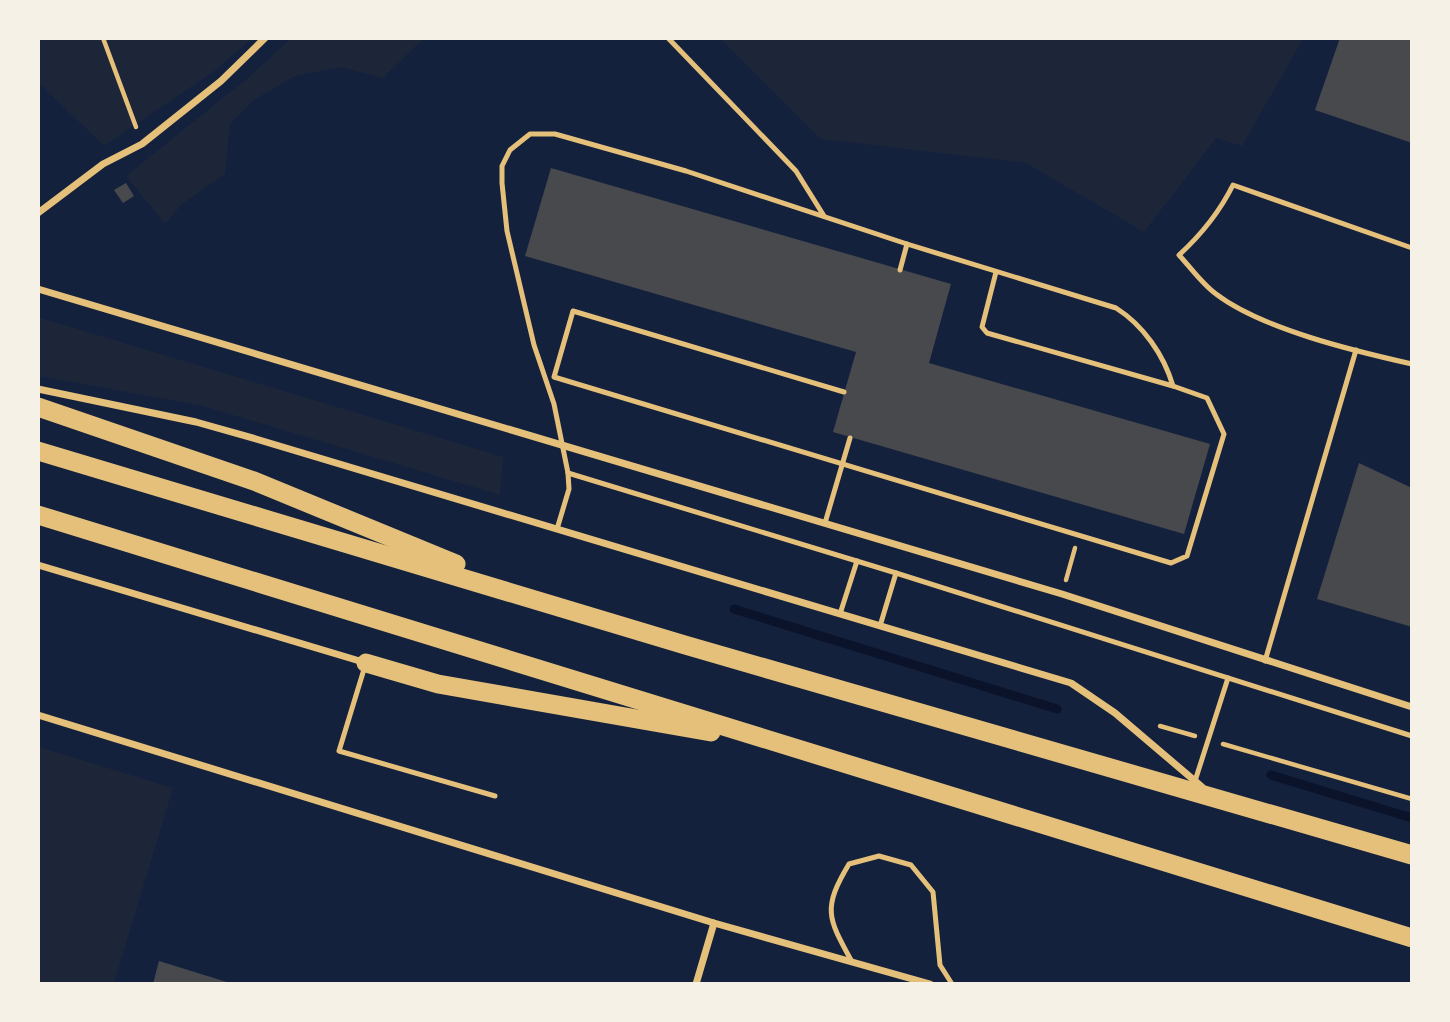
<svg xmlns="http://www.w3.org/2000/svg" width="1450" height="1022" viewBox="0 0 1450 1022" font-family="Literata,serif">
	<style>
		.green { fill: #1d2539 }
		.lines { fill: none; stroke-linecap: round; stroke-linejoin: round }
		.stream { stroke: #0b132b; stroke-width: 9 }
		.building { fill: #48494c }
		.path { stroke: #e5c07b; stroke-width: 4.5 }
		.service { stroke: #e5c07b; stroke-width: 5 }
		.minor { stroke: #e5c07b; stroke-width: 7 }
		.trunk { stroke: #e5c07b; stroke-width: 19 }
	</style>
	<rect width="100%" height="100%" fill="#14213d"/>
	<g class="green">
		<path d="M38,39H251L213,72L104,146L39,83Z"/>
		<path d="M290,39H423L383,78L341,67L295,76L254,100L230,124L225,174L182,204L165,224L126,176L248,78Z"/>
		<path d="M721,39H1303L1242,146L1216,138L1144,232L1026,163L821,139Z"/>
		<path d="M38,317L503,457L500,495L203,406L39,376Z"/>
		<path d="M39,747L173,788L114,983H39Z"/>
	</g>
	<g class="lines">
		<g class="stream">
			<path d="M734,609L1057,709"/>
			<path d="M1271,775L1412,818"/>
		</g>
	</g>
	<g class="building">
		<path d="M1340,38H1412V143L1315,110Z"/>
		<path d="M551,168L951,284L929,363L1210,444L1184,534L833,432L856,352L525,256Z"/>
		<path d="M126,183L134,196L123,203L114,190Z"/>
		<path d="M1359,463L1412,488V627L1317,599Z"/>
		<path d="M159,961L230,983V984H153Z"/>
	</g>
	<g class="lines">
		<g class="path">
			<path d="M103,38L136,127"/>
			<path d="M1066,580L1075,548"/>
			<path d="M1160,726L1195,736"/>
			<path d="M1223,744L1412,799"/>
		</g>
		<g class="service">
			<path d="M668,38L796,171L824,216"/>
			<path d="M1412,248L1233,185C1219,213 1202,234 1179,255C1191,268 1202,284 1216,294C1262,329 1354,351 1412,364"/>
			<path d="M900,270L907,244"/>
			<path d="M996,272L982,327L987,333L1173,386"/>
			<path d="M568,473L896,573L1412,736"/>
			<path d="M825,523L850,438"/>
			<path d="M557,529L569,489L568,473L554,404L534,345L507,231L502,183V166L510,150L530,134H555L686,171L907,244L1116,308C1143,325 1164,355 1173,386L1207,398L1224,434L1187,556L1171,563L554,377L573,311L844,392"/>
			<path d="M840,614L857,561"/>
			<path d="M880,626L896,573"/>
			<path d="M1265,661L1356,350"/>
			<path d="M365,666L339,751L495,796"/>
			<path d="M1195,781L1228,678"/>
			<path d="M852,962C828,918 822,909 849,864L879,856L911,865L933,892L940,965L952,984"/>
		</g>
		<g class="minor">
			<path d="M38,213L103,164L142,144L221,81L265,38"/>
			<path d="M38,289L1062,594L1412,707"/>
			<path d="M38,389L196,422L256,439L1071,683L1115,713L1202,787"/>
			<path d="M38,565L363,662"/>
			<path d="M38,715L714,923L930,984"/>
			<path d="M696,984L714,923"/>
		</g>
		<g class="trunk">
			<path d="M38,407L254,481L456,564"/>
			<path d="M38,451L685,645L1412,855"/>
			<path d="M38,515L1412,938"/>
			<path d="M366,663L438,684L711,732"/>
		</g>
	</g>
	<rect width="1450" height="1022" fill="none" stroke="#f6f1e7" stroke-width="80"/>
</svg>
